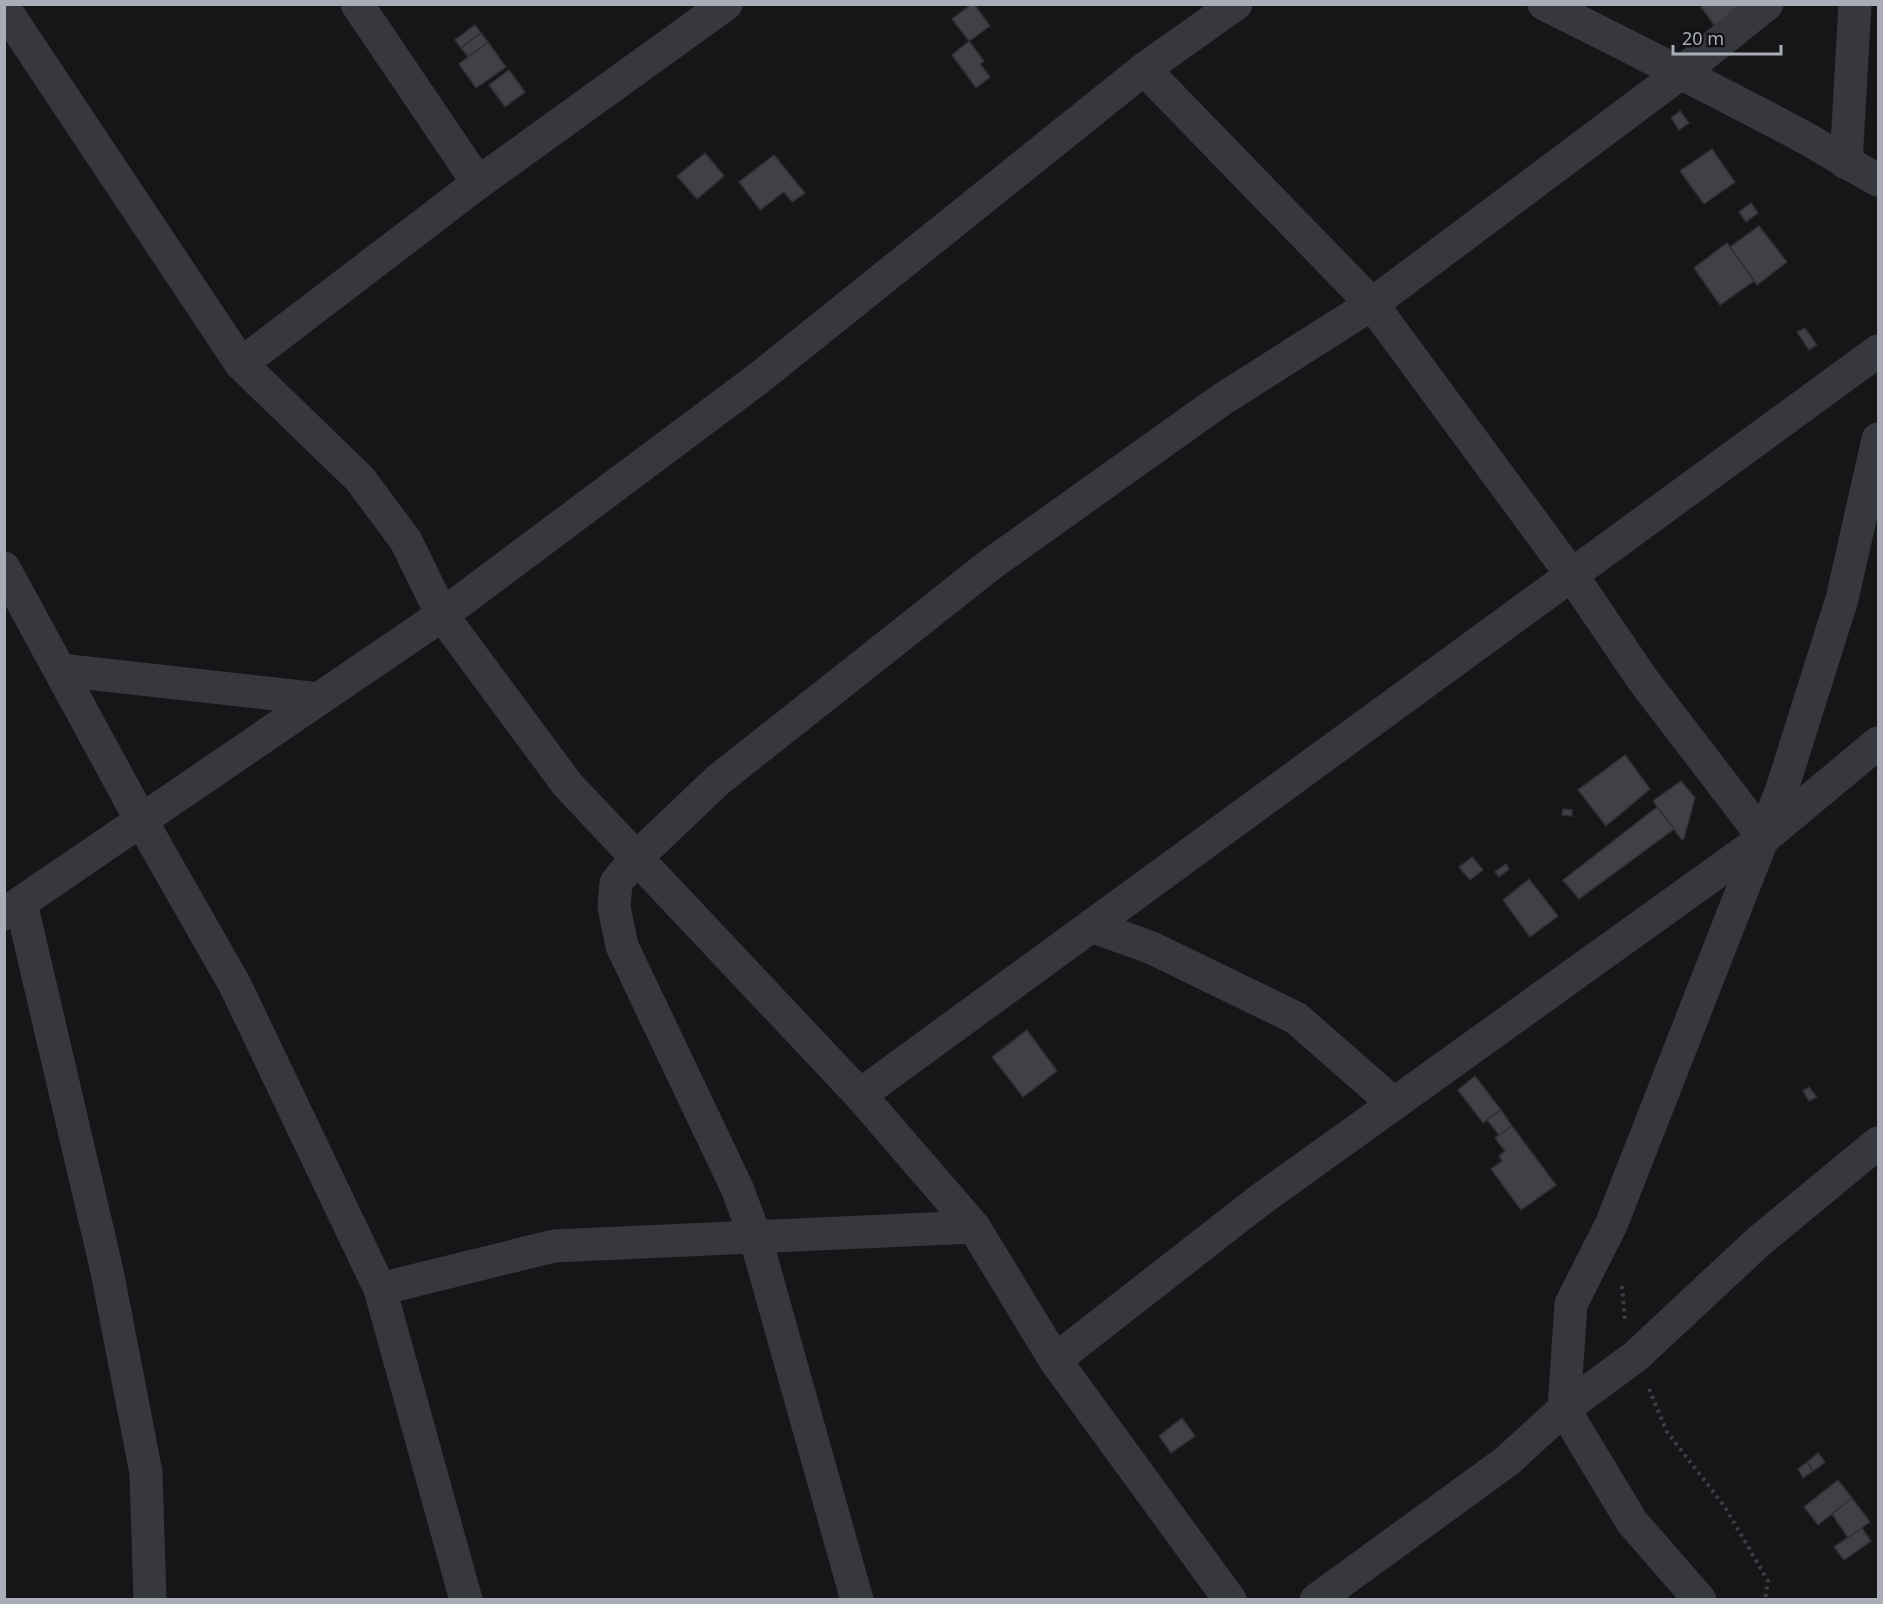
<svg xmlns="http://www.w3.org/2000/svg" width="1883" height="1604" viewBox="0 0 1883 1604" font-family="'Noto Sans',sans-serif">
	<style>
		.building { fill: #404145; stroke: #303034; stroke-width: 1.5 }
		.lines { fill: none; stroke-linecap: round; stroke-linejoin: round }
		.path { stroke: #3d3f44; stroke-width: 4; stroke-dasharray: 3 4.5; stroke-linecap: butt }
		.minor { stroke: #37383d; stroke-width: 33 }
	</style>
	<rect width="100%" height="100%" fill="#161618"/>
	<g class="building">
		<path d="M972,4H974L990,26L969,41L952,19Z"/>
		<path d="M1699,4H1750L1717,29Z"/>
		<path d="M475,25L481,33L461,48L455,40Z"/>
		<path d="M481,33L488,42L468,57L461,48Z"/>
		<path d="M969,41L984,61L980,64L990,77L976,88L952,55Z"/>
		<path d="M488,42L506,67L476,88L459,64Z"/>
		<path d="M509,70L525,92L505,107L489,85Z"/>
		<path d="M1680,111L1689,123L1679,130L1671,118Z"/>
		<path d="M1712,149L1735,182L1704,204L1680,171Z"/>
		<path d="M705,153L724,176L697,199L677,176Z"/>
		<path d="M774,155L805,193L792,202L784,192L760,210L739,182Z"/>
		<path d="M1751,203L1758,213L1746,222L1739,212Z"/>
		<path d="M1759,226L1787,262L1757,285L1730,247Z"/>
		<path d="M1727,243L1754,281L1720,305L1694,268Z"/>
		<path d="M1805,328L1817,345L1809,350L1797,332Z"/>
		<path d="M1625,755L1650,789L1606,826L1578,790Z"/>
		<path d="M1681,781L1695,798L1684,838L1682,840L1653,801Z"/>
		<path d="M1657,807L1674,829L1579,899L1563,880Z"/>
		<path d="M1563,809L1572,810V816L1562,815Z"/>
		<path d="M1472,857L1483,870L1470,880L1459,867Z"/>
		<path d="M1506,864L1509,869L1499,877L1495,872Z"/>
		<path d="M1529,879L1558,916L1530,937L1503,900Z"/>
		<path d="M1027,1030L1057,1071L1023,1097L992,1057Z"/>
		<path d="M1475,1076L1501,1110L1483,1123L1458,1090Z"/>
		<path d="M1809,1087L1817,1097L1809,1101L1803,1091Z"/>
		<path d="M1501,1110L1512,1126L1499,1135L1487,1120Z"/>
		<path d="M1512,1126L1556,1185L1521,1210L1491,1169L1502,1161L1499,1156L1505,1151L1495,1138Z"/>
		<path d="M1182,1418L1195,1436L1171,1453L1159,1436Z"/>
		<path d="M1818,1453L1825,1462L1813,1471L1807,1462Z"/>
		<path d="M1807,1462L1813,1471L1803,1478L1798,1469Z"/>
		<path d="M1838,1480L1852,1498L1818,1525L1804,1507Z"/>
		<path d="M1852,1498L1870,1522L1848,1538L1832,1514Z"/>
		<path d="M1862,1528L1871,1541L1844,1560L1834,1547Z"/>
	</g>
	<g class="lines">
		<g class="path">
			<path d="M1622,1286L1625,1320"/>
			<path d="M1649,1389L1667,1432L1725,1507L1768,1581L1765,1600"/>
		</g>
		<g class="minor">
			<path d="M357,4L478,183"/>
			<path d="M1544,4C1630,47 1715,90 1800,135C1826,149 1851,166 1878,180"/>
			<path d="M4,8L241,364L360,479L406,541L442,615L567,784L860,1095L974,1227L1055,1360L1230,1600"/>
			<path d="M1144,69L1372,304L1571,574L1643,680L1764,838"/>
			<path d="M1846,163L1855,4"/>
			<path d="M241,364L478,183L726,4"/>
			<path d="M4,568L141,820L235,985L380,1289L466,1600"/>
			<path d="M60,670L319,699"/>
			<path d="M21,903L107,1271L146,1473L150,1600"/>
			<path d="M4,914L442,615L759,378L1144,69L1236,4"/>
			<path d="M1091,926L1152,948L1296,1018L1394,1104"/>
			<path d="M860,1095L1878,351"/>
			<path d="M380,1289L554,1246L974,1227"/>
			<path d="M1055,1360L1260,1200L1764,838L1878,743"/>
			<path d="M857,1600L755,1236L737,1188L622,946L614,907L616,883L636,858L718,780L991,564L1221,400L1372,304L1682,72L1767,4"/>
			<path d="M1316,1600L1507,1461L1564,1409L1636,1356L1758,1242L1878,1143"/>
			<path d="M1700,1600L1632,1522L1564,1409L1571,1304L1611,1225L1782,789L1842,599L1878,439"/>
		</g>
	</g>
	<rect width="1883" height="1604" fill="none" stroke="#a8adb8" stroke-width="12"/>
	<path d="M1673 45v9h108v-9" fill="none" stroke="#a8adb8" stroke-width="3"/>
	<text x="1682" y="45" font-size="18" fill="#a8adb8" stroke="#111113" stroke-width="4.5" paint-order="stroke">20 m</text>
</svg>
